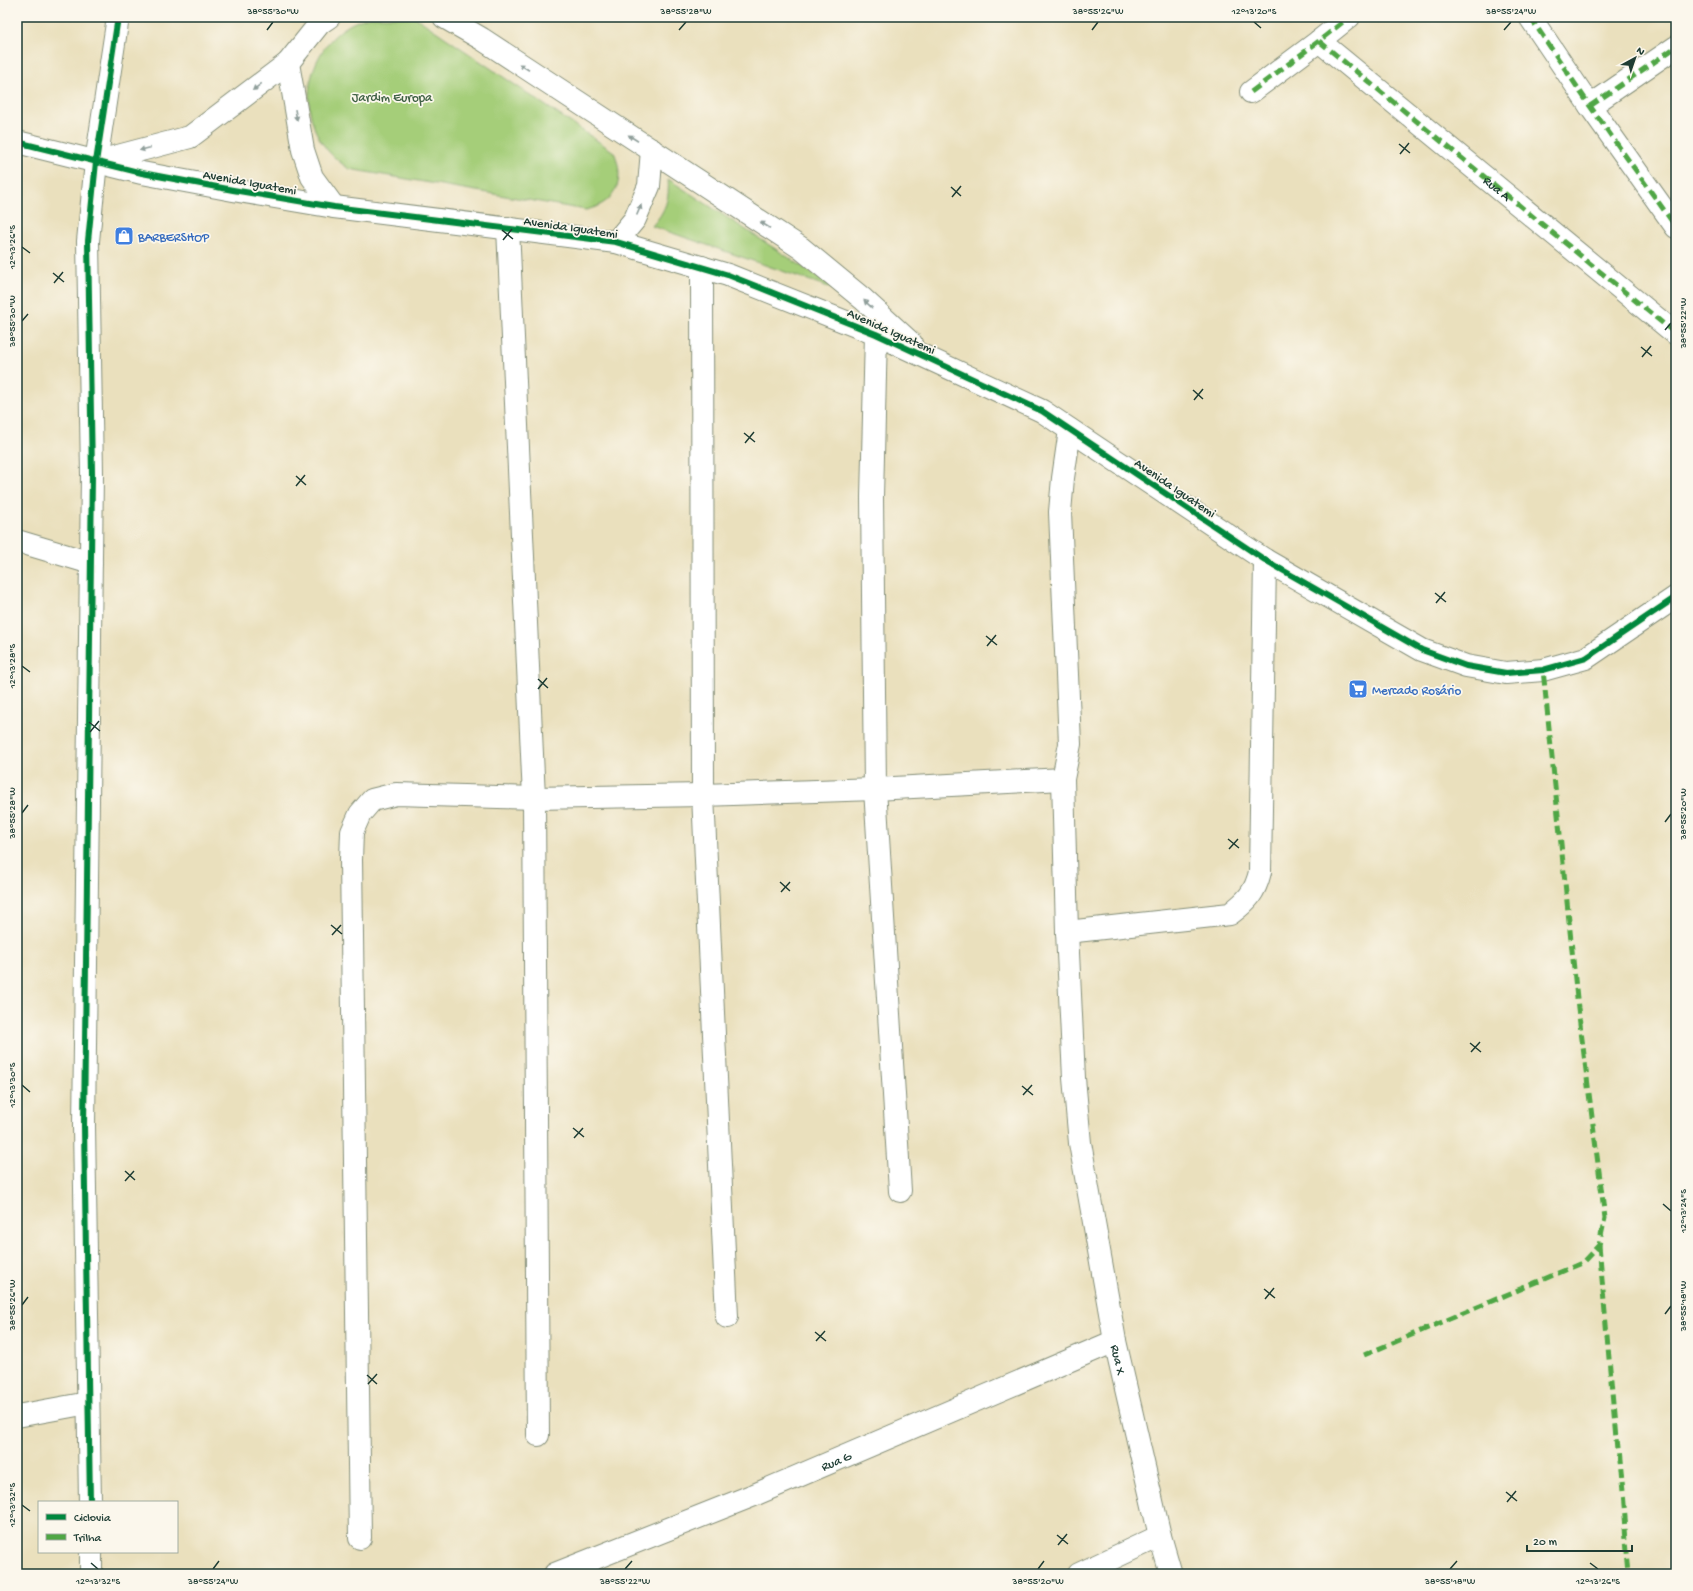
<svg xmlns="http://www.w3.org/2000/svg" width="1693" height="1591" viewBox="0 0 1693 1591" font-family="'Gochi Hand',sans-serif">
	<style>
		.green { fill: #a5ce79; stroke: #628656 }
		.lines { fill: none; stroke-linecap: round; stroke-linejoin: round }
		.street-casing { stroke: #848e78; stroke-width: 24 }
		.street { stroke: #fff; stroke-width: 22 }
		.quiet { stroke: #4fa644; stroke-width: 5; stroke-dasharray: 10 5; stroke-linecap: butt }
		.cycleway-casing { stroke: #fbf7ec; stroke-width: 8 }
		.cycleway { stroke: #00873e; stroke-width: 6 }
		.oneway { fill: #8f9e9a }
		.ticks { fill: none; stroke: #1f3d34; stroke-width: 1.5 }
		.labels { text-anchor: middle; stroke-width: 3.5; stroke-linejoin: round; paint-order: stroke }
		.park-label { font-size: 13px; fill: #406145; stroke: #fbf7ec }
		.street-label { font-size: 13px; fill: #1f3d34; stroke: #fbf7ec }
		.shop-label { font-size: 13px; fill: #366cbe; stroke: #fbf7ec; text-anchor: start }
		.neatline { fill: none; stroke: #1f3d34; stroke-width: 1.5 }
		.ticks-label { font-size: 10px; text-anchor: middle; fill: #1f3d34 }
	</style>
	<rect width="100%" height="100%" fill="#fbf7ec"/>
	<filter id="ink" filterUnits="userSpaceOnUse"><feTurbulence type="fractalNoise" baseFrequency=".025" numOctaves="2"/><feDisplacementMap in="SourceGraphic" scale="8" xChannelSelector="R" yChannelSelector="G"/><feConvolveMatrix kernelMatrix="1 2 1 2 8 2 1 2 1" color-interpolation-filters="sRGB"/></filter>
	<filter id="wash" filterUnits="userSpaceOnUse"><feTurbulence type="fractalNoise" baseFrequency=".012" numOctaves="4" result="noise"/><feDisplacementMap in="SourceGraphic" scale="16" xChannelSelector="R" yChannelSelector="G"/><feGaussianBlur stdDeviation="0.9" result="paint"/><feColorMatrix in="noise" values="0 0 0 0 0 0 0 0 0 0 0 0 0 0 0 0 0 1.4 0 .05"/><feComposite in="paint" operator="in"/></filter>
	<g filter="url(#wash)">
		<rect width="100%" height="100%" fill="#eae0bd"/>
		<g class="green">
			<path d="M370,17H415L614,152C626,181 616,203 586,210L349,169C338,161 328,153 321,141C293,96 316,29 370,17Z"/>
			<path d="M668,179L840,291L652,226C665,212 670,199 668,179Z"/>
		</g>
	</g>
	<g filter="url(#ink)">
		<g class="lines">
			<g class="street-casing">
				<g id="street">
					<path d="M444,17L482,39L801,248L863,299L911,343"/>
					<path d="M1530,17L1590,106L1676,227"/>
					<path d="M1319,41L1676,334"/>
					<path d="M288,63L303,150L312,177L334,207"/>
					<path d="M1251,92L1319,41L1349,17"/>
					<path d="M1590,106L1676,47"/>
					<path d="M17,142L142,173L233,190L334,207L616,242L728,275L876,334L1042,411L1265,560L1422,650L1466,666L1506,673L1543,670L1586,658L1676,597"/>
					<path d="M99,161L190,137L288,63L320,23L329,17"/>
					<path d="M508,228L534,798L538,1435"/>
					<path d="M616,242L635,219L649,186L652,150"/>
					<path d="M702,267L703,795L727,1317"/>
					<path d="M876,334L872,497L875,789L900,1191"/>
					<path id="s1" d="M1070,430L1063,478L1060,512L1070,744L1063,779L1067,932L1074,1078L1080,1143L1115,1341L1160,1536L1171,1574"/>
					<path d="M17,541L91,563"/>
					<path d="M1067,932L1230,914C1247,901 1255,893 1260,872L1265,560"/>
					<path d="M17,1416L88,1403"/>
					<path d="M90,1502L84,1126L92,474L88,241L96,162L118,17"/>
					<path d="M360,1538L351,860L352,832L360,814L372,800L396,794L534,798L703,795L875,789L1063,779"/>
					<path d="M91,1552V1574"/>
					<path id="s2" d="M555,1574L754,1495L1115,1341"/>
					<path d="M1079,1574L1160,1536"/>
				</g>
			</g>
			<use href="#street" class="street"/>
			<g class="quiet">
				<path d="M1530,17L1590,106L1676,227"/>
				<path id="s3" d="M1319,41L1676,334"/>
				<path d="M1251,92L1319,41L1349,17"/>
				<path d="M1590,106L1676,47"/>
				<path d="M1599,1245L1628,1574"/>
				<path d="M1364,1355L1582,1263L1599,1245L1605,1218L1578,1008L1543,670"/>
			</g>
			<g class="cycleway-casing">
				<g id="cycleway">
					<path d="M17,142L142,173L233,190L334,207L616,242L728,275L876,334L1042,411L1265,560L1422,650L1466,666L1506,673L1543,670L1586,658L1676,597"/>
					<path d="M90,1502L84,1126L92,474L88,241L96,162L118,17"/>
				</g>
			</g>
			<use href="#cycleway" class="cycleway"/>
		</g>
		<defs><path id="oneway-solid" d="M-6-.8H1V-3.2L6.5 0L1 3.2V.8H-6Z"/></defs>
		<g class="oneway">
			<use href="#oneway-solid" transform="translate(524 67) rotate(-147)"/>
			<use href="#oneway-solid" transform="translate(257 87) rotate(142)"/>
			<use href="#oneway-solid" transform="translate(296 115) rotate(80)"/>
			<use href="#oneway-solid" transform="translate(633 138) rotate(-147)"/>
			<use href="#oneway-solid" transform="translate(145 149) rotate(165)"/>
			<use href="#oneway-solid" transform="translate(639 210) rotate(-67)"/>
			<use href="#oneway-solid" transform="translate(765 225) rotate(-147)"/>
			<use href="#oneway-solid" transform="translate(868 304) rotate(-137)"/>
		</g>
	</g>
	<path class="ticks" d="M1254,22L1261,28M267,30L273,22M679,30L686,22M1092,30L1098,22M1504,30L1511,22M1399,144L1410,153M1400,154L1409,143M951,187L961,196M952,197L961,186M502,230L513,239M503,240L512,229M22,247L30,253M53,273L64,282M54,283L63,272M22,321L28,314M1665,330L1671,323M1641,347L1652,356M1642,357L1651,346M1193,390L1203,399M1194,400L1203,389M744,433L755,442M745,443L754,432M296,476L306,485M296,486L305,475M1435,593L1446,602M1436,603L1445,592M986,636L997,645M987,646L996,635M22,666L30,672M538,679L548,688M538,689L547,678M89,722L100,731M90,732L99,721M22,813L28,805M1665,822L1671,814M1228,839L1239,848M1229,849L1238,839M780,882L790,891M781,892L790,882M331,925L342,934M332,935L341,925M1470,1043L1481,1052M1471,1052L1480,1042M22,1085L30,1092M1022,1086L1033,1095M1023,1095L1032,1085M573,1128L584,1137M574,1138L583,1128M125,1171L135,1180M125,1181L134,1171M1663,1204L1671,1211M1264,1289L1275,1298M1265,1299L1274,1288M22,1305L28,1297M1665,1314L1671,1306M815,1332L826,1341M816,1341L825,1331M367,1375L377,1384M368,1384L377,1374M1506,1492L1517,1501M1507,1502L1516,1491M22,1505L30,1511M1057,1535L1068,1544M1058,1545L1067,1534M91,1563L98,1569M1590,1563L1598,1569M213,1569L219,1561M625,1569L632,1561M1038,1569L1044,1561M1450,1569L1457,1561"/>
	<defs>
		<g id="shop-square" transform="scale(1)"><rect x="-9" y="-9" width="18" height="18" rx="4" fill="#3f7fe0" stroke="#fbf7ec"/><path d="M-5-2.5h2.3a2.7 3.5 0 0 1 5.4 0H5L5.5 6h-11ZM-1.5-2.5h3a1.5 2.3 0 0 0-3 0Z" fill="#fff"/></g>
		<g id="supermarket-square" transform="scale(1)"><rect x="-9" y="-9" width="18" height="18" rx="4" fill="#3f7fe0" stroke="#fbf7ec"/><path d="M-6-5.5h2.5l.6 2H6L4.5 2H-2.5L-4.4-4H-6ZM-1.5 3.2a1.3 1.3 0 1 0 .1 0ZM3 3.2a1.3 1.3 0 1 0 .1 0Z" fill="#fff"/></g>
	</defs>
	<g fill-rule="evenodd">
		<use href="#shop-square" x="124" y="236"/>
		<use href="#supermarket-square" x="1358" y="689"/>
	</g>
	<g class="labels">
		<g class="park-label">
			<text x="392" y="101">Jardim Europa</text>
		</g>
		<g class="street-label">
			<text transform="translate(250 181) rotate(10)" y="5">Avenida Iguatemi</text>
			<text dy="5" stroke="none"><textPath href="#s3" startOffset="231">Rua A</textPath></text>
			<text transform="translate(571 226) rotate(8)" y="5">Avenida Iguatemi</text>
			<text transform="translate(892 330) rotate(24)" y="5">Avenida Iguatemi</text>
			<text transform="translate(1176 487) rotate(34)" y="5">Avenida Iguatemi</text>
			<text dy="5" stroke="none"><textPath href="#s1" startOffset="935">Rua X</textPath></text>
			<text dy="5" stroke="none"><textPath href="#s2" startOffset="303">Rua G</textPath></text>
		</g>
		<g class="shop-label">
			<text x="138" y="241">BARBERSHOP</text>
			<text x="1372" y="694">Mercado Rosário</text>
		</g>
	</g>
	<rect width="1693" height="1591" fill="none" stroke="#fbf7ec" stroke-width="44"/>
	<rect x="38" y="1501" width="140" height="52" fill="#fbf7ec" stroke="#a3ada2"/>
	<rect x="46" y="1514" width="20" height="6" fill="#00873e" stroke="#a3ada2"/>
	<text x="74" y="1521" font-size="12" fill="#1f3d34">Ciclovia</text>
	<rect x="46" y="1534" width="20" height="6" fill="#4fa644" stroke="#a3ada2"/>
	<text x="74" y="1541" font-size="12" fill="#1f3d34">Trilha</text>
	<g transform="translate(1635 58) rotate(40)" stroke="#fbf7ec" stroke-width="3" paint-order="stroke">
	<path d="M0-3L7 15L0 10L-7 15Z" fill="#1f3d34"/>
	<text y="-6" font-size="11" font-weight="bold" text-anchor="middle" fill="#1f3d34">N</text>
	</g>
	<path d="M1527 1545v6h105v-6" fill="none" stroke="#1f3d34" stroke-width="2"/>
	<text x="1533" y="1545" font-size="12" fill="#1f3d34" stroke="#fbf7ec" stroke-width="3" paint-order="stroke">20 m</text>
	<rect x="22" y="22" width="1649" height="1547" class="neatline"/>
	<g class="ticks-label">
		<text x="273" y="14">38°55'30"W</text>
		<text x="686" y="14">38°55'28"W</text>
		<text x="1098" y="14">38°55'26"W</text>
		<text x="1254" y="14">12°13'20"S</text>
		<text x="1511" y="14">38°55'24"W</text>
		<text transform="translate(11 247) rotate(-90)" y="4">12°13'26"S</text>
		<text transform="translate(11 321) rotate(-90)" y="4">38°55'30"W</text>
		<text transform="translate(1682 323) rotate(-90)" y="4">38°55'22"W</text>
		<text transform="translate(11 666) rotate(-90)" y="4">12°13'28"S</text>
		<text transform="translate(11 813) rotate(-90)" y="4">38°55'28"W</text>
		<text transform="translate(1682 814) rotate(-90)" y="4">38°55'20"W</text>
		<text transform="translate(11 1085) rotate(-90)" y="4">12°13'30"S</text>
		<text transform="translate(1682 1211) rotate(-90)" y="4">12°13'24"S</text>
		<text transform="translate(11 1305) rotate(-90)" y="4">38°55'26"W</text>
		<text transform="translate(1682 1306) rotate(-90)" y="4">38°55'18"W</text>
		<text transform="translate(11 1505) rotate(-90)" y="4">12°13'32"S</text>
		<text x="98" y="1584">12°13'32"S</text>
		<text x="213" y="1584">38°55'24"W</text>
		<text x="625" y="1584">38°55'22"W</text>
		<text x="1038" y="1584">38°55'20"W</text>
		<text x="1450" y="1584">38°55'18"W</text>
		<text x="1598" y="1584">12°13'26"S</text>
	</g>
</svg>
